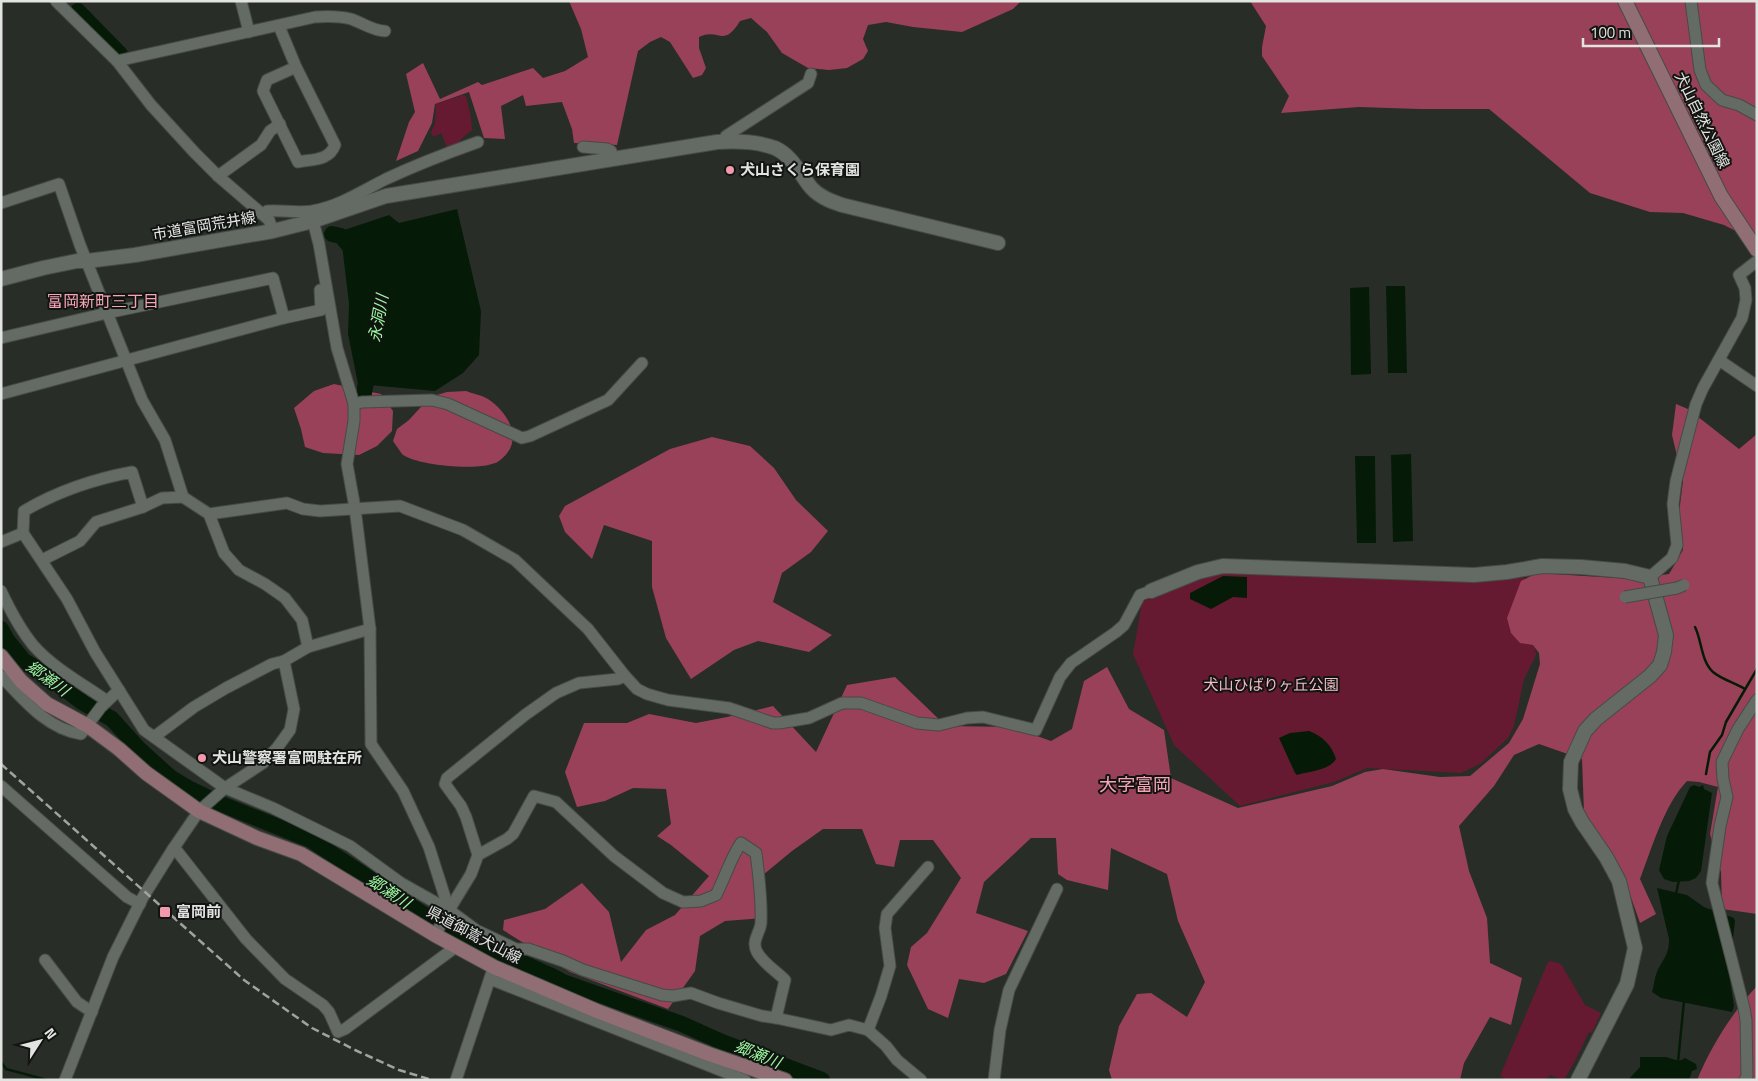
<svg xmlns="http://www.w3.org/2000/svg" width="1758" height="1081" viewBox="0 0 1758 1081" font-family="'Titillium Web','Noto Sans JP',sans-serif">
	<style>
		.green { fill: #661a31 }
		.forest { fill: #994158 }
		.water { fill: #061b07 }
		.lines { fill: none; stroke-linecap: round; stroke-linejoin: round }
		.stream { stroke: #061b07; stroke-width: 2.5 }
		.river { stroke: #061b07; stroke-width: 16 }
		.minor-casing { stroke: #464b46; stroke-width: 13 }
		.tertiary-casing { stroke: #464b46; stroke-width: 16 }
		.secondary-casing { stroke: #464b46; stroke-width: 16 }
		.minor { stroke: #646a64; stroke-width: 11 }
		.tertiary { stroke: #646a64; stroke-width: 14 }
		.secondary { stroke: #906e74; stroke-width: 14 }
		.rail { stroke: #a0a4a0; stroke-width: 2.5; stroke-dasharray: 8 4; stroke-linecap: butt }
		.minor-bridge-casing { stroke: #464b46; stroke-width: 13; stroke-linecap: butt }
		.minor-bridge { stroke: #646a64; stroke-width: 11 }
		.poi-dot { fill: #f29aac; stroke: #121412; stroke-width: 2 }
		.labels { text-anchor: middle; stroke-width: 4; stroke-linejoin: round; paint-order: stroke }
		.street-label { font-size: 15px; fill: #e1e4e1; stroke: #121412 }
		.poi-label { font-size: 15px; font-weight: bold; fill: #e1e4e1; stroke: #121412; text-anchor: start }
		.park-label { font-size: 15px; fill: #f1bec7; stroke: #121412 }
		.neighbourhood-label { font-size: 16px; fill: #f7a4b5; stroke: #121412 }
		.water-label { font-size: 16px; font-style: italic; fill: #99f79e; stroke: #121412 }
		.quarter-label { font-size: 18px; fill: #f7a4b5; stroke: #121412 }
	</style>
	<rect width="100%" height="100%" fill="#282d28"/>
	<g class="green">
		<path d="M463,95L466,96L471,118L472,130L461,139L460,146L447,147L441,133L433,137L431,132L435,124L436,104Z"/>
		<path d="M1227,571L1470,582L1524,577L1536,655L1524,679L1514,726L1508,738L1480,764L1461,773L1367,768L1334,782L1240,806L1174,745L1133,654L1142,602C1168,586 1198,578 1227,571Z"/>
		<path d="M1551,961L1561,964L1585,1005L1601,1013L1592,1033L1589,1032L1576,1059L1564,1080L1550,1075L1546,1080H1506L1500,1076L1548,962Z"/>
	</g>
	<g class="forest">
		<path d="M569,1H1021L1013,9L962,32L913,27L886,22L868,25L863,39L868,51L863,59L847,68L829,70L808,68L782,53L767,32L751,18L740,21C723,49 719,27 699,37V48L706,68L702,75L693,78L670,42L661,37L650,42L638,51L617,145L574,143L572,129L562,102L526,106L523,95L501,106L505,139L484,138L469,92L435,104L432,123L418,151L396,161L409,122L415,112L406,74L423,63L440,99L478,82L482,85L533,68L543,78L565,71L588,57L581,29Z"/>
		<path d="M1250,1H1757V242L1724,225L1683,213L1650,212L1590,193L1489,109H1419L1359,107L1281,113L1289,96L1262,56V47L1266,26Z"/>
		<path d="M334,384L381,394L393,411L392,431L377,446L359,455L323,453L305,447L301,429L294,408L314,391Z"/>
		<path d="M466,391C473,394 482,395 488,399C510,414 525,442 499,461C484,472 416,466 402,454C399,450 396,445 393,441L397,429L409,420L430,397L447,392Z"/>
		<path d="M1676,404L1688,409L1739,449L1757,434V914L1722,909L1721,872L1710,834L1718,787L1699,782L1687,781C1664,805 1652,848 1640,879L1656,914L1640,923L1623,875L1584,813L1582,759L1539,744L1514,755L1494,786L1459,826L1469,871L1487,918L1490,963L1522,978L1511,1025L1490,1017L1464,1063L1460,1080H1112L1109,1070L1119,1026L1137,994L1151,993L1187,1017L1205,982L1178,921L1167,874L1111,848L1108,890L1067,880L1058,874L1056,838H1031L984,882L976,913L1028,931L1006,974L984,983L959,979L948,1018L928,1009L907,965L911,947L927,933L961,878L933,840H900L894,867L876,864L862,829H823L792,851L763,875L764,918L725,921L700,936L695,971L668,1009L570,972L503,930L504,920L545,909L582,883L609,912L621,962L646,930L675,915L709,876L671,845L657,836L671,824L666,789L633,788L605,801L577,807L565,772L584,723H627L649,714L696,723L727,717L773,706L816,752L847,685L895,677L946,726L1012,727L1051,741L1072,729L1084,681L1107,667L1129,709L1164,730L1171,778L1238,808L1332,786L1365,772L1383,769L1440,777L1470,776L1509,743L1523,719L1540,664L1539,653L1533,645L1520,643L1511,633L1507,618L1521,581L1537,573L1633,579L1669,574L1683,550L1679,513L1683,481L1672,435Z"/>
		<path d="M712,437L750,446L774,468L796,500L828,531L811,552L782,573L773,602L832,635L809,652L758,641L734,650L691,679L666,638L652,587V541L604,525L592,559L565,532L559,516L565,506L670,449Z"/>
		<path d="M1757,986V1080H1697C1711,1046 1732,1013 1757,986Z"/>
	</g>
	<g class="water">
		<path d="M457,209L481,311L479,355L463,373L435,391L358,384L348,334L349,304L341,236L344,230L389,215L399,223Z"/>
		<path d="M1386,286H1405L1407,373H1388Z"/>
		<path d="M1369,287L1371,374L1351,375L1350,288Z"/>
		<path d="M1411,454L1413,541L1393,542L1391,455Z"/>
		<path d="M1355,456H1375L1376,543H1357Z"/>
		<path d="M1223,576L1247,577V598L1233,597L1211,609L1190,599V593Z"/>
		<path d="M1309,731C1322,736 1332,745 1336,759C1329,771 1309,771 1297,775L1295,773L1279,738L1290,733Z"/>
		<path d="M1694,785L1699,787L1703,785L1704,789L1712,793L1701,871L1696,878L1689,881L1673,882L1664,879L1659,870L1667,836L1690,787Z"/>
		<path d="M1657,888L1687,895L1704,907L1734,918L1735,921L1729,974L1734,1006L1732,1012L1661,998L1652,992C1654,986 1654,979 1657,972C1663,958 1669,956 1669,939Z"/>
		<path d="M1640,1057H1666L1679,1061L1685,1058L1696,1064L1697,1069L1692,1071L1689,1080H1628L1640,1067Z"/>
	</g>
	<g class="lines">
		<g class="stream">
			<path d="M1695,627C1702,641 1701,661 1713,672C1721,679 1735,683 1745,689"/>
			<path d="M1706,774L1710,752L1722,735L1726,722L1757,669"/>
			<path d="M1676,894L1679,880"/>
			<path d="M1,1062L6,1069L47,1080"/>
			<path d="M1678,1062L1684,1001"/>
		</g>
		<g class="river">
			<path d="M78,11L120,54"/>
			<path d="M332,234L341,236L355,253"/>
			<path d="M364,393L370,363"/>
			<path d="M1,629L7,640L24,661L38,669L82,702L112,719L139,749L170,777L190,789L221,804L311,840L444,928L552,976L563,982L682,1024L722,1042L822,1080"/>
		</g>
		<g class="minor-casing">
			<g id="minor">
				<path d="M56,1L117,61L151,105L195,153L218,176L269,220L273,231"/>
				<path d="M241,1L249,32"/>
				<path d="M1691,1L1700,70L1706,85L1722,100L1739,105L1757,115"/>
				<path d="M279,26L296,67L335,145C329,161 313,159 298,162L263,91L267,80L296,67"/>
				<path d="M117,61L315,17C327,16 339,16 351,19C363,23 373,31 385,31"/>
				<path d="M726,141V136L808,83L811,74"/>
				<path d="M583,147L607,149L611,151L613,158"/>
				<path d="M218,176L261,145L270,131L280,124"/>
				<path d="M1,203L59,184L80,245L142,400L165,440L183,497"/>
				<path d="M264,214L267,211C282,210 298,213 312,211C340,206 362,191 386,179C416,165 447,153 478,142"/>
				<path d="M313,221L319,244L337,348L354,404V421L347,464L355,508L370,629L371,744L403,791L429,847L449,910"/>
				<path d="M1,338L107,313L273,278L284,318L321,310L320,290"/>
				<path d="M1719,360L1757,386"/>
				<path d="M1,394L284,318"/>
				<path d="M354,404L362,402L432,400L448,404L522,438L530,436L608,400L642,363"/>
				<path d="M143,507L132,472C94,479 58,491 24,511L23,533L67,599L95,652L144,730L225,788L273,808L350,846L401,883L449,910L476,930L516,949H528L563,961L583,970L662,995L673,996L691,993L718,1003L762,1016L776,1018"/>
				<path d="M209,514L287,503L303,509L320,511L400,506L463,530L515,560L588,629L625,676L637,689L647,694L668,700L729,708L773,723H779L809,718L842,703H861L917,723L939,725L967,718L983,717L1036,730L1060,677L1071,663L1116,632L1124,625L1140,595L1151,591"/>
				<path d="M1,542L23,533"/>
				<path d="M42,560L80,541L96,522L143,507L162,498L183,497L209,514L224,553L239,570L265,584L285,598L302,620L308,647"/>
				<path d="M1650,577L1672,558L1677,545L1673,504L1676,481L1696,404L1703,388L1742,318L1746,300L1745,288L1739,275L1757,261"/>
				<path d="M1,591C10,610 20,629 33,645C53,668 83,684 107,701"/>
				<path d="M1,676C24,700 47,729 81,734L101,707L119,690"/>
				<path d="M154,737L194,707L226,688L272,664L284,661L308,647L370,629"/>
				<path d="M1,786L127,897L140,904"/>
				<path d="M173,849L177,851L246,939L285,979L323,1005L329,1012L338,1032L345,1029L457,946"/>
				<path d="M478,855L466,817L461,806L445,784L447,778L525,715L556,693L579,683L618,679L625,676"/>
				<path d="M435,935L449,910L471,874L478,855L507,839L513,834L534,796L556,802L614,856L663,893L683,902L701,901L716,895C725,878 730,859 741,843L756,853C759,876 762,900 761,923C760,933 751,941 757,952C763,963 776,971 785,980L776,1018L831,1030L849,1025L868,1030L886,1046L897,1060L921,1080"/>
				<path d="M45,960L77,1002L92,1012"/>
				<path d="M490,979L745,1080"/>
				<path d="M868,1030L881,996L890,966L885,928L887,914L928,867"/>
				<path d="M65,1080L113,957L143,897L173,849L199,811L225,788L263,763L277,748L290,730L294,709L284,661"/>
				<path d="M456,1080L492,972"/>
				<path d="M994,1080L1000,1030L1009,990L1057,889"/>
				<path d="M1745,1080L1747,1076L1746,1020L1744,1008L1712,883L1720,826L1727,797L1723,779L1722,762L1738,729L1757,700"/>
			</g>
		</g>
		<g class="tertiary-casing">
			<g id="tertiary">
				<path d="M1,279L43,268L77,261H87L135,255L273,231L313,221L386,196L717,142C736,141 757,141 775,148C791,155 799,172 809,185C817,196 830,201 842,205L998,243"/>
				<path d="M1151,591L1198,572L1223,566L1474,575L1507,572L1542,566L1581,567L1625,571L1650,577L1666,635L1664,652L1660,665L1650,676L1596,719L1585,731L1571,762L1570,789L1575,809L1582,822L1606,857L1619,881L1635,948L1627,984L1578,1080"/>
			</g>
		</g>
		<g class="secondary-casing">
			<g id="secondary">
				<path d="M1625,1L1721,196L1757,250"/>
				<path d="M1,656L21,681L47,704L88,726L119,749L146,773L199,811L257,838L301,854L435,935L494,967L597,1011L709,1054L785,1080"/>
			</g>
		</g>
		<use href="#minor" class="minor"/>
		<use href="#tertiary" class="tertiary"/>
		<use href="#secondary" class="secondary"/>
		<path class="rail" d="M1,764L244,980L312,1028L355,1050L399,1070L432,1080"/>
		<g class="minor-bridge-casing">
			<path id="minor-bridge" d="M1625,597L1677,588L1684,585"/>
		</g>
		<use href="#minor-bridge" class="minor-bridge"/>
	</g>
	<g class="poi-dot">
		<circle cx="730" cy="170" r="5"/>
		<circle cx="202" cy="758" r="5"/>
		<rect x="159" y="906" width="12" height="12" rx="2.5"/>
	</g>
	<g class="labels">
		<g class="street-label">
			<text transform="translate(1702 120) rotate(64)" y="5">犬山自然公園線</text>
			<text transform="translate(204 226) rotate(-10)" y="5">市道富岡荒井線</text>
			<text transform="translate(474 935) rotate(28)" y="5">県道御嵩犬山線</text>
		</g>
		<g class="poi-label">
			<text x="740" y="175">犬山さくら保育園</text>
			<text x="212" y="763">犬山警察署富岡駐在所</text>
			<text x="176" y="917">富岡前</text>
		</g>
		<g class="park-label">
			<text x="1271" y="690">犬山ひばりヶ丘公園</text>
		</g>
		<g class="neighbourhood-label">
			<text x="103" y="307">富岡新町三丁目</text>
		</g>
		<g class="water-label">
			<text transform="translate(378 318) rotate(-80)" y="6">永洞川</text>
			<text transform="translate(48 678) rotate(36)" y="6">郷瀬川</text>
			<text transform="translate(389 891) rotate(33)" y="6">郷瀬川</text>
			<text transform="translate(758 1054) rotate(22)" y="6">郷瀬川</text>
		</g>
		<g class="quarter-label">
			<text x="1135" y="791">大字富岡</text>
		</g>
	</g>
	<rect width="1758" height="1081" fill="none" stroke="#e1e4e1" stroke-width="5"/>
	<g transform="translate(40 1041) rotate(54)" stroke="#121412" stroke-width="4" paint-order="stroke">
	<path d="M0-4L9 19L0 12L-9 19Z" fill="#e1e4e1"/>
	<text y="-8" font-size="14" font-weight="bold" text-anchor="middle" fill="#e1e4e1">N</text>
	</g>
	<path d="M1583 38v8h136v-8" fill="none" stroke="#e1e4e1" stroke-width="2.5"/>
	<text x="1590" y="38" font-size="15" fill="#e1e4e1" stroke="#121412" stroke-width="4" paint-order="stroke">100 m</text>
</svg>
